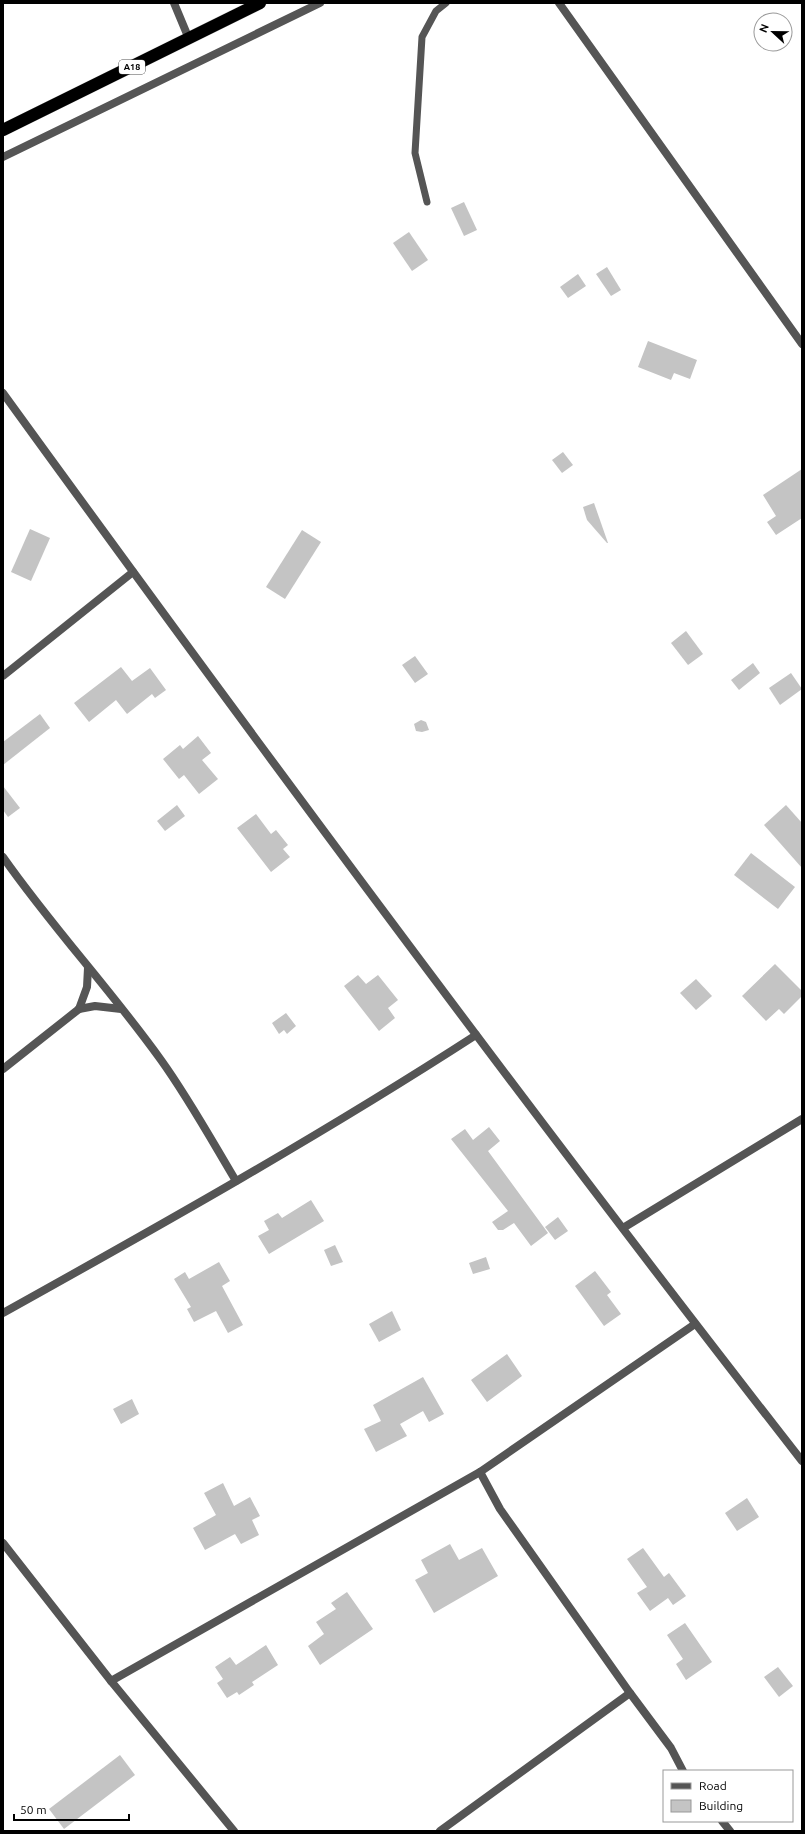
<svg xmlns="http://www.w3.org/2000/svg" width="805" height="1834" viewBox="0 0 805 1834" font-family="Ubuntu,sans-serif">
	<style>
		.building { fill: #c4c4c4 }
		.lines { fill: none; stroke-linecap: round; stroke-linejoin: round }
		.highway-casing { stroke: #dbdbdb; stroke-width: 13 }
		.lane { stroke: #555; stroke-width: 7 }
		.street { stroke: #555; stroke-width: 8 }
		.highway { stroke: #000; stroke-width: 12 }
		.labels { text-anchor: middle; stroke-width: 4; stroke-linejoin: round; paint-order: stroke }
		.shield { fill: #fff; stroke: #4c4c4c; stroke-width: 1 }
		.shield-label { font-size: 9px; font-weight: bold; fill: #000 }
	</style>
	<rect width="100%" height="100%" fill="#fff"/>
	<g class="building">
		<path d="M464,202L477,230L464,236L451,208Z"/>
		<path d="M409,232L428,260L412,271L393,243Z"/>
		<path d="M607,267L621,290L611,296L596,274Z"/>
		<path d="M578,274L586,286L568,298L560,287Z"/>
		<path d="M648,341L697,360L690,379L674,373L671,380L638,367Z"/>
		<path d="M563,452L573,465L562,473L552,460Z"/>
		<path d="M802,469V518L776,535L767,522L776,516L763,495Z"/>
		<path d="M594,503L608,543H607L587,520L583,507Z"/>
		<path d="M30,529L50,538L31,581L11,572Z"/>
		<path d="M302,530L321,542L285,599L266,587Z"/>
		<path d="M686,631L703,654L688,665L671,643Z"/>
		<path d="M415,656L428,674L415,683L402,665Z"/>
		<path d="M753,663L760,673L739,690L731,680Z"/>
		<path d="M121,667L132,681L150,668L166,690L155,698L152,694L127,714L116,700L89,722L74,703Z"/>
		<path d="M791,673L802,689L780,705L769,688Z"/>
		<path d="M40,714L50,728L3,765V742Z"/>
		<path d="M421,720L426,722L429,730L422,732L416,731L414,724Z"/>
		<path d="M198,736L211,753L202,760L218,779L199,794L184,775L179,779L163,759L180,745L183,749Z"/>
		<path d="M3,786L20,808L8,817L3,810Z"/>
		<path d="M177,805L185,816L165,831L157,821Z"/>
		<path d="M786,805L802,823V868L764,825Z"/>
		<path d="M256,814L271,834L276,830L288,845L283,849L290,857L271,872L237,828Z"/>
		<path d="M751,853L795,887L778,909L734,875Z"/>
		<path d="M775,964L802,991V996L784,1014L779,1009L766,1021L742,996Z"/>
		<path d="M358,975L366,984L378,975L398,1000L388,1008L395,1018L379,1031L344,986Z"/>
		<path d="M696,979L712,996L696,1010L680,993Z"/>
		<path d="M286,1013L296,1026L287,1034L284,1030L279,1034L272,1023Z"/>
		<path d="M489,1127L500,1141L488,1151L548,1233L531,1246L514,1223L503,1230H498L492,1222L508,1211L451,1139L465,1129L473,1140Z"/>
		<path d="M311,1200L324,1221L269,1254L258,1236L269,1230L264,1221L278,1213L282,1218Z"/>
		<path d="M558,1217L568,1231L555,1240L545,1227Z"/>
		<path d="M335,1245L343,1262L331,1266L324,1250Z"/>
		<path d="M486,1257L490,1269L473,1274L469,1263Z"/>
		<path d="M219,1262L230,1281L222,1286L243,1325L228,1333L216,1311L194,1322L187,1309L191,1307L174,1279L185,1272L189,1279Z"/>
		<path d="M595,1271L611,1292L607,1295L621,1314L604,1326L575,1286Z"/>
		<path d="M392,1311L401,1330L379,1342L369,1324Z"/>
		<path d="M507,1354L522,1376L487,1402L471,1380Z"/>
		<path d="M423,1377L444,1414L429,1422L423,1411L400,1424L407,1436L376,1452L364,1429L381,1421L373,1405Z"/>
		<path d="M132,1399L139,1414L121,1424L113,1409Z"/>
		<path d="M223,1483L234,1506L250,1497L260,1516L252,1520L259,1535L241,1544L235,1534L205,1550L193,1528L216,1515L204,1493Z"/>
		<path d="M747,1498L759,1517L737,1531L725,1513Z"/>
		<path d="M450,1544L459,1560L482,1548L498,1576L434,1613L415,1580L428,1573L421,1560Z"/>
		<path d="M643,1548L664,1577L669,1573L686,1596L673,1605L668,1598L650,1611L637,1593L647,1587L627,1559Z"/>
		<path d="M347,1592L373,1629L320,1665L308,1646L324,1634L316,1622L336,1609L331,1603Z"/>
		<path d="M685,1623L712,1662L686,1680L676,1664L683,1659L667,1635Z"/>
		<path d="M266,1645L278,1665L252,1682L254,1685L239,1695L237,1692L227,1698L217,1683L223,1679L215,1667L230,1657L236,1665Z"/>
		<path d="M778,1667L793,1686L779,1697L764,1677Z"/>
		<path d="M120,1755L135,1775L64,1829L49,1809Z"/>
	</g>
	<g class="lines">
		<g class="highway-casing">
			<path id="highway" d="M3,130L260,3"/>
		</g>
		<path class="lane" d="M427,202L415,153L422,37L436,11L446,3"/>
		<g class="street">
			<path d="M174,3L189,39"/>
			<path d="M559,3L802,344"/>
			<path d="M3,157L320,3"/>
			<path d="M3,393C264,753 529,1111 802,1461"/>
			<path d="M3,676L133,572"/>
			<path d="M3,857C52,927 111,990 161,1060C189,1099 212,1141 236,1181"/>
			<path d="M79,1009L95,1006L121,1009"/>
			<path d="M3,1069L79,1009L87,987L88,968"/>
			<path d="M623,1228L802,1119"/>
			<path d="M3,1313C163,1224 323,1134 476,1035"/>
			<path d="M480,1472L500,1509L630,1693L671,1748L683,1771"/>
			<path d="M3,1543L111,1681L234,1831"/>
			<path d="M111,1681L480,1472L695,1324"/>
			<path d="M722,1821L730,1831"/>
			<path d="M440,1831L630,1693"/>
		</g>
		<use href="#highway" class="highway"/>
	</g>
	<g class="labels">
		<rect class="shield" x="119" y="60" width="26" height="14" rx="3"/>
		<g class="shield-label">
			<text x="132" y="70">A18</text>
		</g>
	</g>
	<rect width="805" height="1834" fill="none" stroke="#000000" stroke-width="8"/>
	<rect x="663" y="1770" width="130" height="52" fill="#ffffff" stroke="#999999"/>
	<rect x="671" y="1783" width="20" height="6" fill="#555555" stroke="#999999"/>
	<text x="699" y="1790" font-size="12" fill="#000000">Road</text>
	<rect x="671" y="1800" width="20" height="12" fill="#c4c4c4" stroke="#999999"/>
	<text x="699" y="1810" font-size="12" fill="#000000">Building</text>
	<g transform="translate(773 32) rotate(292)"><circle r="19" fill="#ffffff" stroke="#999999"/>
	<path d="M0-3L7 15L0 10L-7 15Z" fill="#000000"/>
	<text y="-6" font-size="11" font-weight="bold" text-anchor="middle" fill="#000000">N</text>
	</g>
	<path d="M14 1814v6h115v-6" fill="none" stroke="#000000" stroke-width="2"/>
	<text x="20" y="1814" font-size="12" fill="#000000" stroke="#ffffff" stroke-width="3" paint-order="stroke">50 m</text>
</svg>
